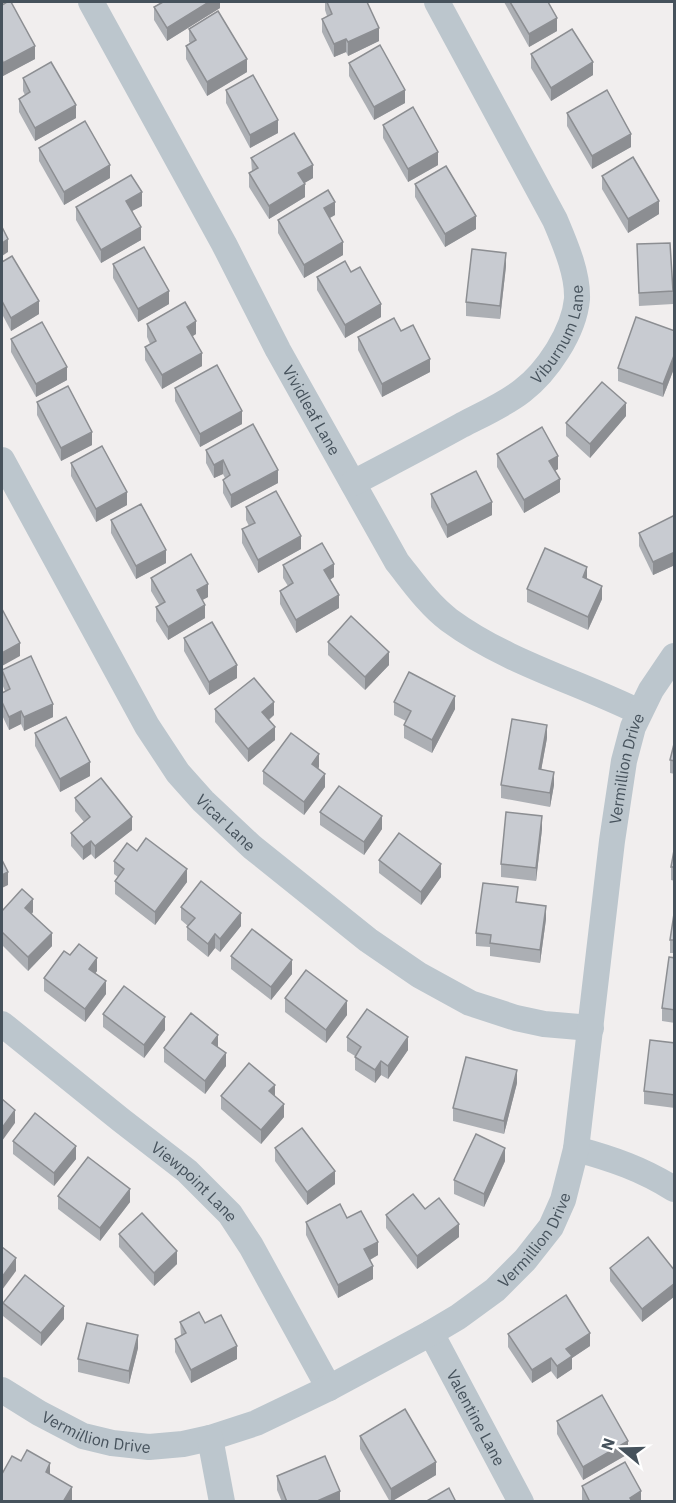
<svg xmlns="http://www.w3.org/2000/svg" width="676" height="1503" viewBox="0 0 676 1503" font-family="'IBM Plex Sans',sans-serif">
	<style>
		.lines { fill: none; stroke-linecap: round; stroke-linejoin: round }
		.minor { stroke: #bcc6cd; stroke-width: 26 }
		.wall { fill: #acafb4 }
		.shaded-wall { fill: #8c8e92 }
		.building { fill: #c8cbd1; stroke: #8c8e92; stroke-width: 1.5 }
		.labels { text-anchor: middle; stroke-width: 4.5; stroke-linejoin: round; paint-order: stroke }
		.street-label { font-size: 16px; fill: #46525c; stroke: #fff }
	</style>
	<rect width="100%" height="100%" fill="#f1eeee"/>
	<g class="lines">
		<g class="minor">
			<path id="s1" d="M91,2L224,244L278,350L397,562C413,582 428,604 449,620C506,662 576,681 639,712"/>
			<path id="s2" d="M2,460L147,726L178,773L203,801L252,847L368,940L419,975L470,1003L516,1018L544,1024L591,1028"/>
			<path id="s3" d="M353,483C389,464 426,445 462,425C481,415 504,405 522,391C547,372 574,332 577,299C578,273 565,244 555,220L437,2"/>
			<path id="s4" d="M2,1024L121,1120L187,1171L230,1214L251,1246L329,1388"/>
			<path d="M576,1149C613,1159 642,1169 674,1189"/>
			<path id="s5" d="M431,1333L521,1502"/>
			<path id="s6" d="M2,1390L39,1413L83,1436L112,1443L149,1447L183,1444L210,1438L256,1423L329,1388L431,1333L458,1317L495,1290L525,1260L551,1227L563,1200L576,1149L612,841L624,761L633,727L651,690L674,656"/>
			<path d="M210,1438L222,1502"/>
		</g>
	</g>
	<g class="wall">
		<path d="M159,2H220V8L167,41L154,20V7L160,3Z"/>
		<path d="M325,2H367L379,41L348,56L346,52L334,57L322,32V19L327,16L325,10Z"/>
		<path d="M504,2H548L557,31L529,47Z"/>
		<path d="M2,5L35,59L3,76L2,73Z"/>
		<path d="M189,29L247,72L207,96L186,59V46L190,43L189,42Z"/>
		<path d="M531,54L593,75L551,101L531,68Z"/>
		<path d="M349,63L405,103L374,120L349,76Z"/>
		<path d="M23,78L76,118L35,141L19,112V99L25,95L23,91Z"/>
		<path d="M226,90L278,133L250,148L226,103Z"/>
		<path d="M567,113L631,147L592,169L567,126Z"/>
		<path d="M383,125L438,165L408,182L383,138Z"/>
		<path d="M39,148L110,178L64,205L39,161Z"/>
		<path d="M251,158L313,178L304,183L305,197L269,219L249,187V173L252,172Z"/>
		<path d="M602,176L659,214L628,233L602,189Z"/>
		<path d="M415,184L476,229L445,247L415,197Z"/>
		<path d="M142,206L132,211L141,240L101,263L76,220V207Z"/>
		<path d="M335,215L330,218L343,255L304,278L278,233V220Z"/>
		<path d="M637,244L673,291V304L639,306Z"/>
		<path d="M2,262L39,314L11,331L2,314Z"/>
		<path d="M113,264L169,304L138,322L113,278Z"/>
		<path d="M506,266L500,319L466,316V302Z"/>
		<path d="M351,272L381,317L345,338L317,290V277Z"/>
		<path d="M147,324L196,334L192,336L202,366L162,389L145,360V347L150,344L147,337Z"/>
		<path d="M401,331L430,372L382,397L358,350V337Z"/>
		<path d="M675,331V366L663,397L618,381V368Z"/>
		<path d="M11,339L67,380L36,397L11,352Z"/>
		<path d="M175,388L242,424L200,447L175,401Z"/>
		<path d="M37,402L92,445L61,461L37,415Z"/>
		<path d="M626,416L590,458L566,436V423Z"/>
		<path d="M206,450L278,483L231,508L223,493V480L225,478L223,474L214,478L206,463Z"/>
		<path d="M497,454L558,469L555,471L560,492L524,513L497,467Z"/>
		<path d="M71,463L127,505L96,522L71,476Z"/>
		<path d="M431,494L492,515L447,538L431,507Z"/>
		<path d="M246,507L301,549L258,573L242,543V529L249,526L246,520Z"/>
		<path d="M675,515V565L653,575L639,546V533Z"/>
		<path d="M111,520L166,563L136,579L111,533Z"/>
		<path d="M283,565L334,577L330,580L339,608L296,633L280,604V591L288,586L283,578Z"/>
		<path d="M151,578L208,597L202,600L205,618L168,640L156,621V607L160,606L151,591Z"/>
		<path d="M587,579L602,599L588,630L527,602V589Z"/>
		<path d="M184,638L237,678L209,695L184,651Z"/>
		<path d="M328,642L389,665L365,690L328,655Z"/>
		<path d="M2,670L53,717L24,731L21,724L9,730L2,715V693L5,691L2,684Z"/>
		<path d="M394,702L455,709L432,753L404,738V725L406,721L394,715Z"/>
		<path d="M215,709L274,715L269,720L275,740L248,762L215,722Z"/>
		<path d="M35,733L90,776L60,792L35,746Z"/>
		<path d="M547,738L541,770L554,785L550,807L501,798V785Z"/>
		<path d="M675,740V774L670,773V760Z"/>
		<path d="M319,767L318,769L325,787L304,815L263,784V771Z"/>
		<path d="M75,798L132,830L95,859L91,854L83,860L71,846V833L84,822L75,811Z"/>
		<path d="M320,812L382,829L364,855L320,825Z"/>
		<path d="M542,829L536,881L501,877V864Z"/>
		<path d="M675,845V881L671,880V867Z"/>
		<path d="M379,860L441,877L421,905L379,873Z"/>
		<path d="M114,861L187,882L155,925L115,894V881L118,877L114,874Z"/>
		<path d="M518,903L546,919L540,963L490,956V947L476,946V933Z"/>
		<path d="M181,907L241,926L220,952L215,948L208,957L187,940V927L188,926L181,920Z"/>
		<path d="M675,907V953H670V940Z"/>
		<path d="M2,911L33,912L32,914L52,946L28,971L2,945Z"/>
		<path d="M70,955L97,971L95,973L106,994L85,1022L44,991V978Z"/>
		<path d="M231,956L292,974L271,1000L231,969Z"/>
		<path d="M675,958V1023L662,1021V1008Z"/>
		<path d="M285,998L347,1015L326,1043L285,1012Z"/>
		<path d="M103,1014L165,1030L144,1058L103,1027Z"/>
		<path d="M347,1037L408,1050L388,1079L381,1075L375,1083L355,1070V1056L347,1051Z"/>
		<path d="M675,1043V1108L644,1104V1091Z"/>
		<path d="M218,1047L226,1066L205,1094L164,1062V1048Z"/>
		<path d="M517,1083L504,1134L453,1121V1108Z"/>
		<path d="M221,1096H275L284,1117L261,1144L221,1109Z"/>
		<path d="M13,1141L76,1159L54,1186L13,1154Z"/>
		<path d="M275,1148L335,1184L307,1205L275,1161Z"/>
		<path d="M505,1161L484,1207L454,1194V1180Z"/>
		<path d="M58,1196L130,1202L100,1241L58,1209Z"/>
		<path d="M425,1209L459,1237L417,1269L386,1228V1215Z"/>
		<path d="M347,1218L378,1255L370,1260L373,1279L338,1298L306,1235V1222Z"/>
		<path d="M119,1234L177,1264L154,1286L119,1247Z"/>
		<path d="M610,1268L675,1271V1296L642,1322L610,1281Z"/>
		<path d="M3,1303L64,1319L41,1346L3,1316Z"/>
		<path d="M180,1322L205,1323L237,1359L191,1383L175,1352V1339L181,1336Z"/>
		<path d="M508,1334L590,1346L572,1358V1369L557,1379L551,1371L532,1383L508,1347Z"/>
		<path d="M138,1348L129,1384L78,1372V1359Z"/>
		<path d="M557,1421L628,1454L583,1480L557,1434Z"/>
		<path d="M360,1436L436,1475L390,1502L360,1449Z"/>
		<path d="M277,1476L340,1502H282L277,1490Z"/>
		<path d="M582,1486L641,1502H583L582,1500Z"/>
	</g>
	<g class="shaded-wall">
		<path d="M209,2H220V8L167,41V28Z"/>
		<path d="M557,18V31L529,47V34Z"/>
		<path d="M379,28V41L348,56V42Z"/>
		<path d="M346,39V52L334,57V44Z"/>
		<path d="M35,46V59L3,76V63Z"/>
		<path d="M247,59V72L207,96V82Z"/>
		<path d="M593,62V75L551,101V88Z"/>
		<path d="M405,90V103L374,120V107Z"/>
		<path d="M76,105V118L35,141V128Z"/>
		<path d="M278,120V133L250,148V135Z"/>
		<path d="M631,134V147L592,169V156Z"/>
		<path d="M438,152V165L408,182V169Z"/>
		<path d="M110,165V178L64,205V192Z"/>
		<path d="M313,165V178L298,187V173Z"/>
		<path d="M305,184V197L269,219V206Z"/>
		<path d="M142,192V206L126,214V201Z"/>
		<path d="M659,201V214L628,233V219Z"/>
		<path d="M335,202V215L324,221V208Z"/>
		<path d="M476,216V229L445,247V234Z"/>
		<path d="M141,227V240L101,263V250Z"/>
		<path d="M8,239V252L2,256V243Z"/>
		<path d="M343,242V255L304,278V265Z"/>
		<path d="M506,253V266L500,319V306Z"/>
		<path d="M169,291V304L138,322V309Z"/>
		<path d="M39,301V314L11,331V318Z"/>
		<path d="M381,304V317L345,338V325Z"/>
		<path d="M196,321V334L187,340V327Z"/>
		<path d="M202,353V366L162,389V375Z"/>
		<path d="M675,353V366L663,397V384Z"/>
		<path d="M430,359V372L382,397V384Z"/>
		<path d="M67,367V380L36,397V384Z"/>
		<path d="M626,403V416L590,458V444Z"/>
		<path d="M242,411V424L200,447V434Z"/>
		<path d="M92,432V445L61,461V448Z"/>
		<path d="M558,456V469L549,474V461Z"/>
		<path d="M223,460V474L214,478V465Z"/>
		<path d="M278,470V483L231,508V495Z"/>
		<path d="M560,479V492L524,513V500Z"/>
		<path d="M127,492V505L96,522V509Z"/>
		<path d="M492,502V515L447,538V525Z"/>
		<path d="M301,536V549L258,573V560Z"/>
		<path d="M166,550V563L136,579V566Z"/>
		<path d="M675,552V565L653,575V562Z"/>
		<path d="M334,564V577L324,583V570Z"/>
		<path d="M587,567V580L583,577Z"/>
		<path d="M208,584V597L197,603V590Z"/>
		<path d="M602,586V599L588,630V617Z"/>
		<path d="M339,595V608L296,633V620Z"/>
		<path d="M205,605V618L168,640V627Z"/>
		<path d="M20,643V656L2,666V653Z"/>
		<path d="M389,652V665L365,690V677Z"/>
		<path d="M237,665V678L209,695V682Z"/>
		<path d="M455,696V709L432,753V740Z"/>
		<path d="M274,702V715L262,725V712Z"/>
		<path d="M53,704V717L24,731V717Z"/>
		<path d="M21,711V724L9,730V717Z"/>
		<path d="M547,725V738L539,782V769Z"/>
		<path d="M275,727V740L248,762V749Z"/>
		<path d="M319,754V767L312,777V764Z"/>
		<path d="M90,762V776L60,792V779Z"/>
		<path d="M554,772V785L550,807V793Z"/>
		<path d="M325,774V787L304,815V802Z"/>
		<path d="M382,816V829L364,855V842Z"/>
		<path d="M542,816V829L536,881V868Z"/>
		<path d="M132,817V830L95,859V846Z"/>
		<path d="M91,841V854L83,860V847Z"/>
		<path d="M441,864V877L421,905V892Z"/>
		<path d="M187,869V882L155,925V912Z"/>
		<path d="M8,872V885L2,888V875Z"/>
		<path d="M33,899V912L25,921V908Z"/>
		<path d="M546,906V919L540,963V950Z"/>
		<path d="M241,913V926L220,952V939Z"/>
		<path d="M52,933V946L28,971V957Z"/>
		<path d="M215,934V948L208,957V944Z"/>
		<path d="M97,958V971L89,982V969Z"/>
		<path d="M292,960V974L271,1000V987Z"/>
		<path d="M106,981V994L85,1022V1009Z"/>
		<path d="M347,1001V1015L326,1043V1030Z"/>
		<path d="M165,1017V1030L144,1058V1045Z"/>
		<path d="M218,1035V1048L212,1043Z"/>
		<path d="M408,1037V1050L388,1079V1066Z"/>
		<path d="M226,1053V1066L205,1094V1081Z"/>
		<path d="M381,1061V1075L375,1083V1070Z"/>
		<path d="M517,1070V1083L504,1134V1121Z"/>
		<path d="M275,1085V1098L269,1091Z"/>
		<path d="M284,1104V1117L261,1144V1130Z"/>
		<path d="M15,1110V1123L2,1141V1128Z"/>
		<path d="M76,1146V1159L54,1186V1173Z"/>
		<path d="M505,1148V1161L484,1207V1194Z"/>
		<path d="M335,1171V1184L307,1205V1192Z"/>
		<path d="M130,1189V1202L100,1241V1228Z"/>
		<path d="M459,1224V1237L417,1269V1256Z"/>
		<path d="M378,1242V1255L364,1263V1249Z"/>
		<path d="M177,1251V1264L154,1286V1273Z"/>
		<path d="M16,1258V1271L2,1290V1277Z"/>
		<path d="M373,1266V1279L338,1298V1285Z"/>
		<path d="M675,1283V1296L642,1322V1309Z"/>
		<path d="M64,1306V1319L41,1346V1333Z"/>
		<path d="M590,1333V1346L572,1358V1369L557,1379V1366L566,1349Z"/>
		<path d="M138,1335V1348L129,1384V1371Z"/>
		<path d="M237,1346V1359L191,1383V1370Z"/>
		<path d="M551,1358V1371L532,1383V1370Z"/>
		<path d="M628,1441V1454L583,1480V1467Z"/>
		<path d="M436,1462V1475L391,1502V1489Z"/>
		<path d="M50,1463V1476L46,1472Z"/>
		<path d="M72,1487V1500L71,1502H63Z"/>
		<path d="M340,1491V1502H315Z"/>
		<path d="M641,1491V1502H630V1498Z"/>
	</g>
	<g class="building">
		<path d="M7,2H11L35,46L3,63L2,59V5Z"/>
		<path d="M163,2H209L167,28L154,7Z"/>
		<path d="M327,2H367L379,28L348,42L346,39L334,44L322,19L332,14Z"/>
		<path d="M510,2H548L557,18L529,34Z"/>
		<path d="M218,11L247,59L207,82L186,46L196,40L189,29Z"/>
		<path d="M572,29L593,62L551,88L531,54Z"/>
		<path d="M380,45L405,90L374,107L349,63Z"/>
		<path d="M51,62L76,105L35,128L19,99L30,92L23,78Z"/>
		<path d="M253,75L278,120L250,135L226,90Z"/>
		<path d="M607,90L631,134L592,156L567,113Z"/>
		<path d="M413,107L438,152L408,169L383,125Z"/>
		<path d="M85,121L110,165L64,192L39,148Z"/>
		<path d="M294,133L313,165L298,173L305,184L269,206L249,173L258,168L251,158Z"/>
		<path d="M633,157L659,201L628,219L602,176Z"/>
		<path d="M446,166L476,216L445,234L415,184Z"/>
		<path d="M131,175L142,192L126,201L141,227L101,250L76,207Z"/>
		<path d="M328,190L335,202L324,208L343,242L304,265L278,220Z"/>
		<path d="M2,227L8,239L2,243Z"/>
		<path d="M670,243L673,291L639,293L637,244Z"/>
		<path d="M144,247L169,291L138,309L113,264Z"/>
		<path d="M472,249L506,253L500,306L466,302Z"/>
		<path d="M12,256L39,301L11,318L2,301V262Z"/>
		<path d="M345,261L351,272L360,267L381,304L345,325L317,277Z"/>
		<path d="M185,302L196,321L187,327L202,353L162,375L145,347L156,341L147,324Z"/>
		<path d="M636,317L675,331V353L663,384L618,368Z"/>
		<path d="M394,318L401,331L413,325L430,359L382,384L358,337Z"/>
		<path d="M42,322L67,367L36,384L11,339Z"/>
		<path d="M217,365L242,411L200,434L175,388Z"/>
		<path d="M602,382L626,403L590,444L566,423Z"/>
		<path d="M68,386L92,432L61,448L37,402Z"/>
		<path d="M253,424L278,470L231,495L223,480L230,475L223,460L214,465L206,450Z"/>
		<path d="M542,427L558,456L549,461L560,479L524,500L497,454Z"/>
		<path d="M102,446L127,492L96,509L71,463Z"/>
		<path d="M476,471L492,502L447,525L431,494Z"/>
		<path d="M276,491L301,536L258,560L242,529L255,523L246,507Z"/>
		<path d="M141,504L166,550L136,566L111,520Z"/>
		<path d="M675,515V552L653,562L639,533Z"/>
		<path d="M322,543L334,564L324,570L339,595L296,620L280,591L293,583L283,565Z"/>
		<path d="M545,548L587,567L583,577L602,586L588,617L527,589Z"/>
		<path d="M191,554L208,584L197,590L205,605L168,627L156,607L165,602L151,578Z"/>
		<path d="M2,609L20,643L2,653Z"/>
		<path d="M351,616L389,652L365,677L328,642Z"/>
		<path d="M212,622L237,665L209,682L184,638Z"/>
		<path d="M31,656L53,704L24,717L21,711L9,717L2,702V693L10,689L2,670Z"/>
		<path d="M409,672L455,696L432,740L404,725L411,711L394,702Z"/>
		<path d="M254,678L274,702L262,712L275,727L248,749L215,709Z"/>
		<path d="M66,717L90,762L60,779L35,733Z"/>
		<path d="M512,719L547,725L539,769L554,772L550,793L501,785Z"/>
		<path d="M291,733L319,754L312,764L325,774L304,802L263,771Z"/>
		<path d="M675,740V761L670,760Z"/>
		<path d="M101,778L132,817L95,846L91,841L83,847L71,833L90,817L75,798Z"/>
		<path d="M339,786L382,816L364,842L320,812Z"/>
		<path d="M506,812L542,816L536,868L501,864Z"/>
		<path d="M399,833L441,864L421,892L379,860Z"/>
		<path d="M146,838L187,869L155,912L115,881L124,869L114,861L127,843L137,851Z"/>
		<path d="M675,845V867H671Z"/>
		<path d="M2,860L8,872L2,875Z"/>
		<path d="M201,881L241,913L220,939L215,934L208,944L187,927L195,918L181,907Z"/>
		<path d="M483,883L518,887L516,902L546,906L540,950L490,943L491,935L476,933Z"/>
		<path d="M22,889L33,899L25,908L52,933L28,957L2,932V911Z"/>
		<path d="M675,907V940H670Z"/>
		<path d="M252,929L292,960L271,987L231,956Z"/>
		<path d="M79,944L97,958L89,969L106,981L85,1009L44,978L64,951L70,955Z"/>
		<path d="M669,957L675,958V1010L662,1008Z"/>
		<path d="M306,970L347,1001L326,1030L285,998Z"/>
		<path d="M124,986L165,1017L144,1045L103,1014Z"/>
		<path d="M367,1009L408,1037L388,1066L381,1061L375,1070L355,1057L361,1047L347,1037Z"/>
		<path d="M191,1013L218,1035L212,1043L226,1053L205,1081L164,1048Z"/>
		<path d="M650,1040L675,1043V1095L644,1091Z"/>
		<path d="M466,1057L517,1070L504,1121L453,1108Z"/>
		<path d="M249,1063L275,1085L269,1091L284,1104L261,1130L221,1096Z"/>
		<path d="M2,1099L15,1110L2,1128Z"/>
		<path d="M35,1113L76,1146L54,1173L13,1141Z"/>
		<path d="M302,1128L335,1171L307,1192L275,1148Z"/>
		<path d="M476,1134L505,1148L484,1194L454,1180Z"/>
		<path d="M88,1157L130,1189L100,1228L58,1196Z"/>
		<path d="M413,1194L425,1209L439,1198L459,1224L417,1256L386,1215Z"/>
		<path d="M340,1204L347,1218L361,1211L378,1242L364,1249L373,1266L338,1285L306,1222Z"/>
		<path d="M142,1213L177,1251L154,1273L119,1234Z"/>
		<path d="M648,1237L675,1271V1283L642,1309L610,1268Z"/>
		<path d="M2,1247L16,1258L2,1277Z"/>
		<path d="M25,1275L64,1306L41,1333L3,1303Z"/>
		<path d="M566,1295L590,1333L566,1349L572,1356L557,1366L551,1358L532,1370L508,1334Z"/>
		<path d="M199,1312L205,1323L221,1315L237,1346L191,1370L175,1339L186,1333L180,1322Z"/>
		<path d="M87,1323L138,1335L129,1371L78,1359Z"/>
		<path d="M602,1395L628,1441L583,1467L557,1421Z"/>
		<path d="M405,1409L436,1462L391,1489L360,1436Z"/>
		<path d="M27,1450L50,1463L46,1472L72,1487L63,1502H2V1474L12,1456L21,1461Z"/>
		<path d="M325,1456L340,1491L315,1502H287L277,1476Z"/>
		<path d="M625,1462L641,1491L630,1498L632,1502H590L582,1486Z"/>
		<path d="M449,1488L456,1502H425Z"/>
	</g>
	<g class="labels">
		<g class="street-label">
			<text dy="6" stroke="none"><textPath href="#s3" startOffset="262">Viburnum Lane</textPath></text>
			<text dy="6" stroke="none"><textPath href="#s1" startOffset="464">Vividleaf Lane</textPath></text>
			<text dy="6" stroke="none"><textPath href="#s6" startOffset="1095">Vermillion Drive</textPath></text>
			<text dy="6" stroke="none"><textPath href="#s2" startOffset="428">Vicar Lane</textPath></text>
			<text dy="6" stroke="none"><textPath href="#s4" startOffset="249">Viewpoint Lane</textPath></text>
			<text dy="6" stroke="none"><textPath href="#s6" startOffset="609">Vermillion Drive</textPath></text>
			<text dy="6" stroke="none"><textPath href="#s5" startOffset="96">Valentine Lane</textPath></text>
			<text dy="6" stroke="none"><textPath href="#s6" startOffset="105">Vermillion Drive</textPath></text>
		</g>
	</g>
	<rect width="676" height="1503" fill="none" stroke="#46525c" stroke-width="6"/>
	<g transform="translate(622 1449) rotate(289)" stroke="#ffffff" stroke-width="4.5" paint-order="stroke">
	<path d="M0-4.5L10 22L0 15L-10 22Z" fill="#46525c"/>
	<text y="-9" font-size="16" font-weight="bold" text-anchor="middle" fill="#46525c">N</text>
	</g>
</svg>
